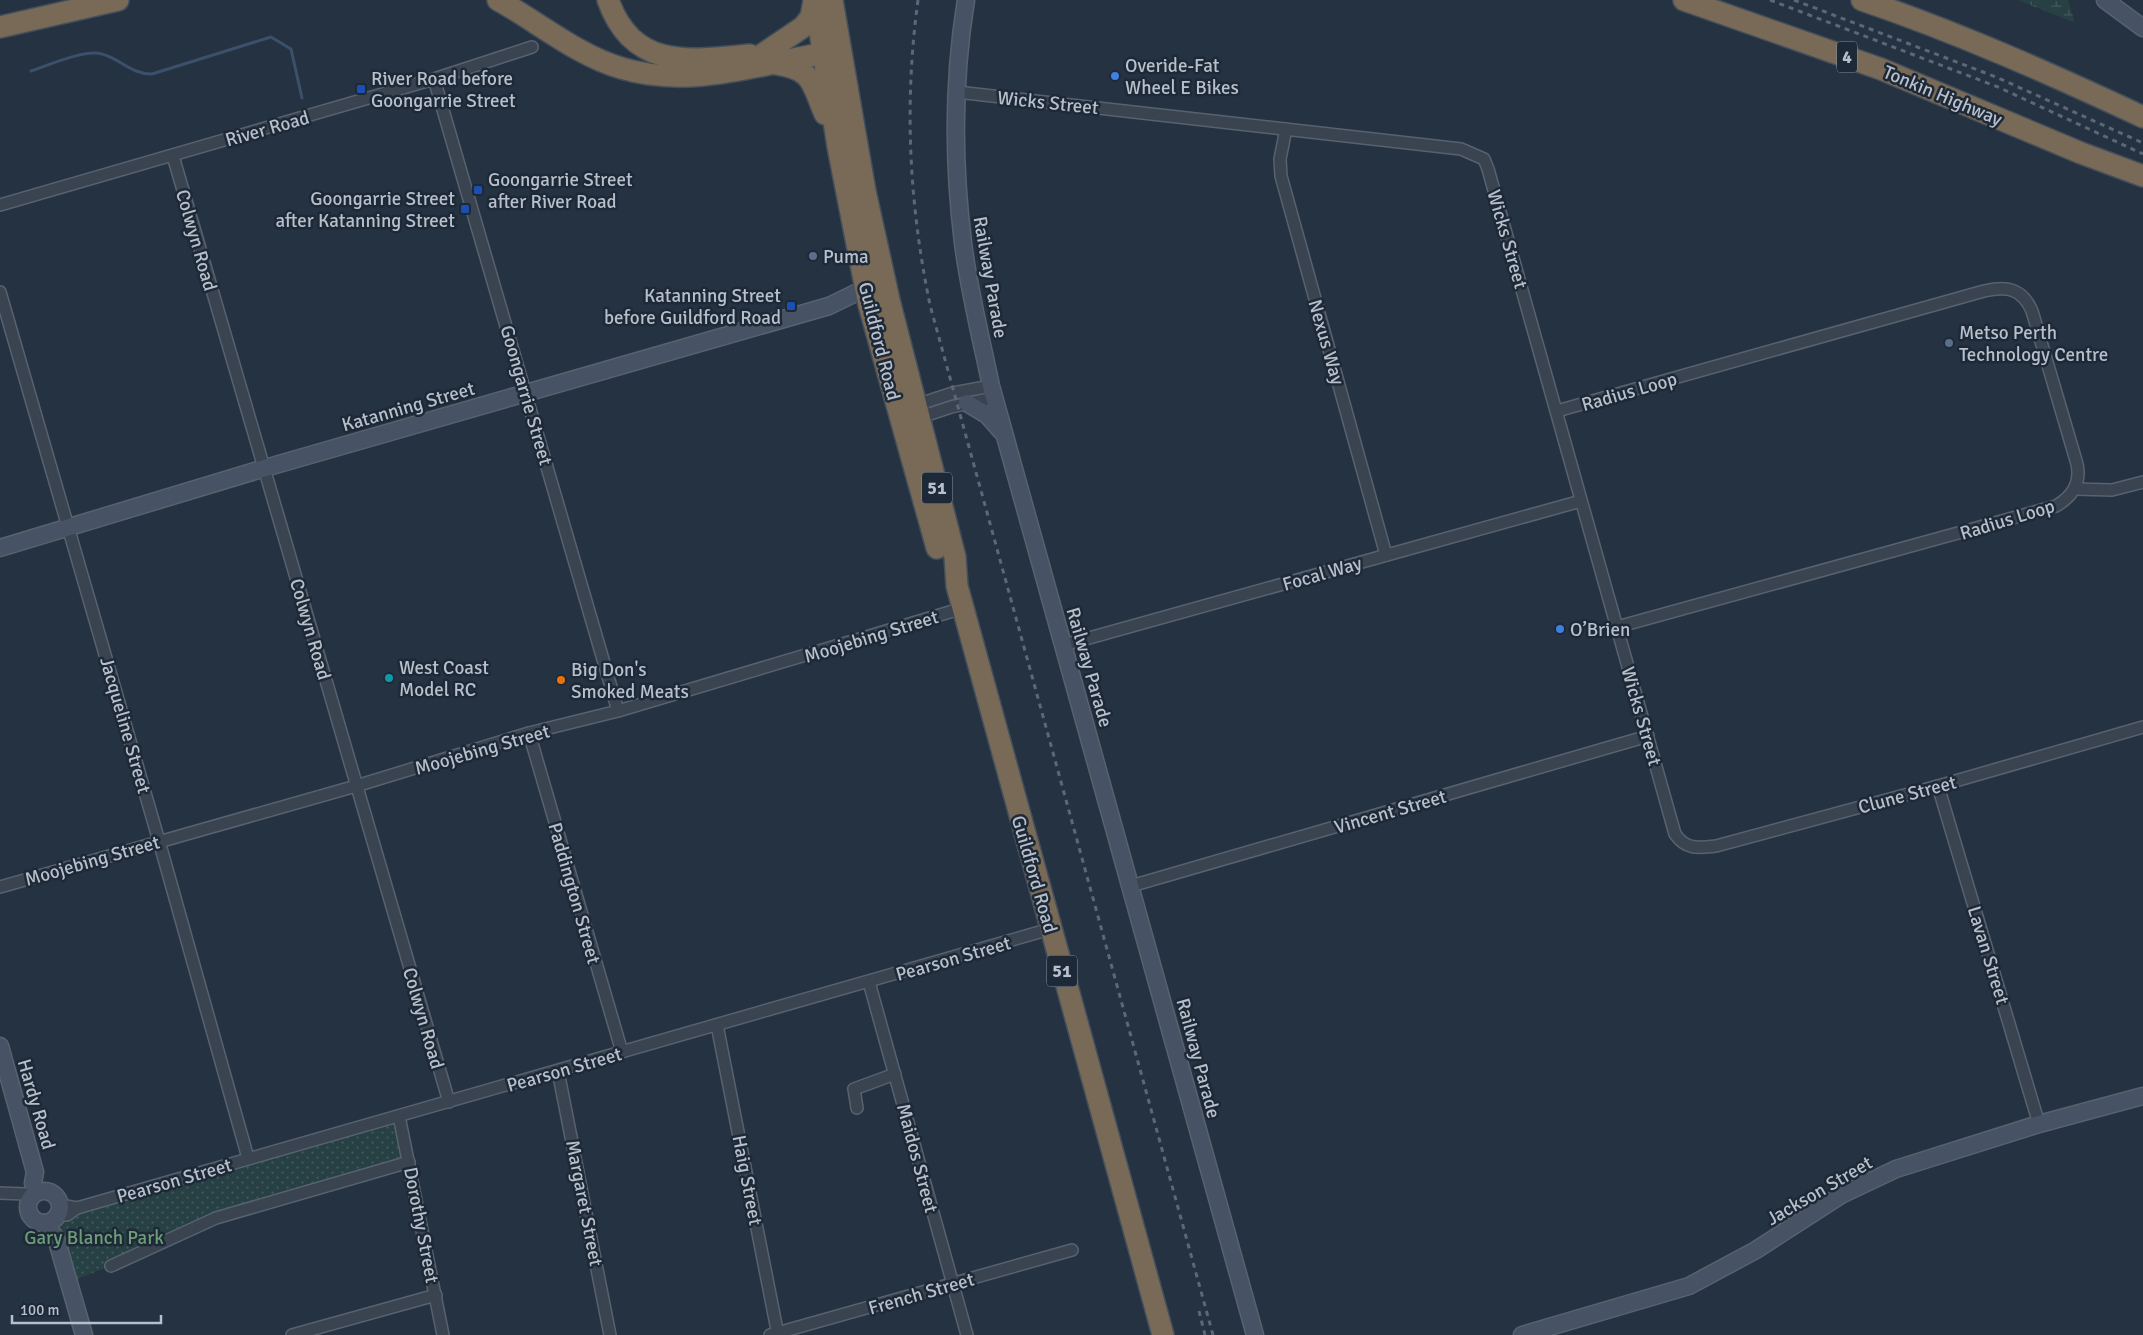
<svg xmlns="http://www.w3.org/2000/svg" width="2143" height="1335" viewBox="0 0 2143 1335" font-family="Signika,sans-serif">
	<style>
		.wetland { fill: url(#wetland-marsh) }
		.park { fill: url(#park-dots) }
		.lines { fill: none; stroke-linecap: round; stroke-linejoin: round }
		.stream { stroke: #3a506b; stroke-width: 3 }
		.street-casing { stroke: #57626f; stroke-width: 14 }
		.secondary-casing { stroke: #57626f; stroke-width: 19 }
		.highway-casing { stroke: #444f5c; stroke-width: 24 }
		.street { stroke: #3a4451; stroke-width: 11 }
		.secondary { stroke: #475364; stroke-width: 16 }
		.highway { stroke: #786a56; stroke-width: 21 }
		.rail { stroke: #5c6878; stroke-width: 3; stroke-dasharray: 5 5; stroke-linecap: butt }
		.shop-dot { fill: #3f7fe0; stroke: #1e2937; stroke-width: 2 }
		.transit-dot { fill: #1a4fb4; stroke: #1e2937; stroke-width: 2 }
		.service-dot { fill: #5c6f8a; stroke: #1e2937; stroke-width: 2 }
		.culture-dot { fill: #0f9aa8; stroke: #1e2937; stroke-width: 2 }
		.food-dot { fill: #e8710a; stroke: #1e2937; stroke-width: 2 }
		.labels { text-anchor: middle; stroke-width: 5; stroke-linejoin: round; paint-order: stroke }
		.shield { fill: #1e2937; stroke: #88929f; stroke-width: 1 }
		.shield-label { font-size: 18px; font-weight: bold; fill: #b6bfcb }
		.poi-label { font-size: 19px; fill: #b6bfcb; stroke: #1e2937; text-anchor: start }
		.street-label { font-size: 19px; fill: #b6bfcb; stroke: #1e2937 }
		.park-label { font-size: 19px; fill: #6d9d77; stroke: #1e2937 }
	</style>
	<defs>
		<pattern id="wetland-marsh" width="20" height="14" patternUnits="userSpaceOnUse" patternTransform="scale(1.25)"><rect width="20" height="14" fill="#274043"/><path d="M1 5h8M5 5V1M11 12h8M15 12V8" fill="none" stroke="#445a5d"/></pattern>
		<pattern id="park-dots" width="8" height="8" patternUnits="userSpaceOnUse" patternTransform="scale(1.25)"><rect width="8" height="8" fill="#274043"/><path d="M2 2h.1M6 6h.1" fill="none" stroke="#445a5d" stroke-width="1.8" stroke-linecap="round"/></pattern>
	</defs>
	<rect width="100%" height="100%" fill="#253242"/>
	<path class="wetland" d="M2018,0H2068L2075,23Z"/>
	<path class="park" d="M399,1116L409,1162L216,1218L111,1266L69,1282L58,1229L54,1219Z"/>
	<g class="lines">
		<path class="stream" d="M31,71C49,65 85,49 102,54C121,59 130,74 152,74L271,37L291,49L302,98"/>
		<g class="street-casing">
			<g id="street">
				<path d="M434,79L618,711"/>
				<path d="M957,92L1461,149L1484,159L1488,169L1675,834C1686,850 1698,848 1716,846L1938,786L2143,727"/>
				<path d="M1286,129L1280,159L1281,176L1386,555"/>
				<path d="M173,156L449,1102"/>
				<path d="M0,205L434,79L532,47"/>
				<path d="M0,292L159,841L248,1158"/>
				<path d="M913,406L953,393L991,386"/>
				<path d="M1557,411L1984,291C2007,286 2022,288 2032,311L2077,464C2081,483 2073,496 2056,506L1617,627"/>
				<path d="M915,419L951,407L994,398"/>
				<path d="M2075,489L2112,490L2143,482"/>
				<path d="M1064,645L1581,501"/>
				<path d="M529,733L622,1052"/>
				<path d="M1938,786L2039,1124"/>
				<path d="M1131,886L1648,736"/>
				<path d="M0,887L356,786L529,733L618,711L963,608"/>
				<path d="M869,982L967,1335"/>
				<path d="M717,1025L778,1335"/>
				<path d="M558,1071L610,1335"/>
				<path d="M857,1108L854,1089L895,1074"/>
				<path d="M399,1116L443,1335"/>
				<path d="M0,1193L26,1194L32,1197"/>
				<path d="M60,1205L77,1208"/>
				<path d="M57,1215H67L77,1208L1050,929"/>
				<path d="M111,1266L216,1218L409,1162"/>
				<path d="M292,1335L436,1295"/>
				<path d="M770,1335L1072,1250"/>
			</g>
		</g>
		<g class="secondary-casing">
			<g id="secondary">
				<path d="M966,0C953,80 953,162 963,243C969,291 981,338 991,386L1255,1335"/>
				<path d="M2105,0L2143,28"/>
				<path d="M967,403L987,415L1001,431"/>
				<path d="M0,548L265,468L829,306L866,288L876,285"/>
				<path d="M0,1046L35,1172L33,1183L36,1193"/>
				<circle cx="44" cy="1207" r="16"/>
				<path d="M44,1223L56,1238L84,1335"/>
				<path d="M1522,1335L1689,1286L1756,1250L1841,1195L1896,1169L2039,1124L2143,1096"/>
			</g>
		</g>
		<g class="highway-casing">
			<g id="highway">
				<path d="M498,0C538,22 577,55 621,68C693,90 765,62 837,51"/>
				<path d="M608,0C633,70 689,61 750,55"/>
				<path d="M815,0L838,147L869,305L937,548"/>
				<path d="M832,0L865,191L889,300L955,557L957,586L1163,1335"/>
				<path d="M1684,0L1881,69L2081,153L2143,176"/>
				<path d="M1862,0C1959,33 2051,74 2143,117"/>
				<path d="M0,27L118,0"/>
				<path d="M763,54L803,27L811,17L814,1"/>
				<path d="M776,64C814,70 811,82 825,114"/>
			</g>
		</g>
		<use href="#street" class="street"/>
		<use href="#secondary" class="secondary"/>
		<use href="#highway" class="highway"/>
		<g class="rail">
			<path d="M918,0C904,103 909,203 930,305L1213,1335"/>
			<path d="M1770,0L1998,87L2143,154"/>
			<path d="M1794,0L1996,77L2143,143"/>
			<path d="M1199,1311L1205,1335"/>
		</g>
	</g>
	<g class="shop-dot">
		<circle cx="1115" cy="76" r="5"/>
		<circle cx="1560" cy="629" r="5"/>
	</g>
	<g class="transit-dot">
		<rect x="356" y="84" width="10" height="10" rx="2.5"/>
		<rect x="473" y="185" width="10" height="10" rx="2.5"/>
		<rect x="460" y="204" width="10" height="10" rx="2.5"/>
		<rect x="786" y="301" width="10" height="10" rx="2.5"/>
	</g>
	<g class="service-dot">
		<circle cx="813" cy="256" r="5"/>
		<circle cx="1949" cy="343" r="5"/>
	</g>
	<circle class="culture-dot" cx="389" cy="678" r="5"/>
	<circle class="food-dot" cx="561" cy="680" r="5"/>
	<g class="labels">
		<g class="shield">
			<rect x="1837" y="41.5" width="20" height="31" rx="4"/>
			<rect x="922" y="472.5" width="30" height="31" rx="4"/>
			<rect x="1047" y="955.5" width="30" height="31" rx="4"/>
		</g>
		<g class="shield-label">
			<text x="1847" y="63">4</text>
			<text x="937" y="494">51</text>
			<text x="1062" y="977">51</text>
		</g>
		<g class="poi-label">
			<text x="1125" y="72">Overide-Fat<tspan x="1125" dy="22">Wheel E Bikes</tspan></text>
			<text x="371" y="85">River Road before<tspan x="371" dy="22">Goongarrie Street</tspan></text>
			<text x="488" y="186">Goongarrie Street<tspan x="488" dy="22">after River Road</tspan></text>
			<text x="455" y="205" text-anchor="end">Goongarrie Street<tspan x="455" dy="22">after Katanning Street</tspan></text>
			<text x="823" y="263">Puma</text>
			<text x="781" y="302" text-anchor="end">Katanning Street<tspan x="781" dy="22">before Guildford Road</tspan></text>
			<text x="1959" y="339">Metso Perth<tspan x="1959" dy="22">Technology Centre</tspan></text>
			<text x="1570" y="636">O’Brien</text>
			<text x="399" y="674">West Coast<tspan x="399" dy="22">Model RC</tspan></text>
			<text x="571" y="676">Big Don's<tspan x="571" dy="22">Smoked Meats</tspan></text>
		</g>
		<g class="street-label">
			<text transform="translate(1943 95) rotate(23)" y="7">Tonkin Highway</text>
			<text transform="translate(1048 102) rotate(6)" y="7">Wicks Street</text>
			<text transform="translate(267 128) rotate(-16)" y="7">River Road</text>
			<text transform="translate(1508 239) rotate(74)" y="7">Wicks Street</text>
			<text transform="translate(197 240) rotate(74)" y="7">Colwyn Road</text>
			<text transform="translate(991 277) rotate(80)" y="7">Railway Parade</text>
			<text transform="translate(880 341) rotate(76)" y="7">Guildford Road</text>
			<text transform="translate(1327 342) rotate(74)" y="7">Nexus Way</text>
			<text transform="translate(1629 391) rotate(-16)" y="7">Radius Loop</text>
			<text transform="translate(527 395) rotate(74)" y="7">Goongarrie Street</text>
			<text transform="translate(408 406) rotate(-16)" y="7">Katanning Street</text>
			<text transform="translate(2007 519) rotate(-17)" y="7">Radius Loop</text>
			<text transform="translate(1322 573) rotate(-16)" y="7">Focal Way</text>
			<text transform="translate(311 629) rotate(74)" y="7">Colwyn Road</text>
			<text transform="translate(871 636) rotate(-17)" y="7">Moojebing Street</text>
			<text transform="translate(1090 667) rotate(74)" y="7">Railway Parade</text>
			<text transform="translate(1642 716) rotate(74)" y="7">Wicks Street</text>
			<text transform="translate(126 725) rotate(74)" y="7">Jacqueline Street</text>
			<text transform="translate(482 749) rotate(-16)" y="7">Moojebing Street</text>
			<text transform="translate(1907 794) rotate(-15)" y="7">Clune Street</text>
			<text transform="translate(1390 811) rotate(-16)" y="7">Vincent Street</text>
			<text transform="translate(92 860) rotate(-16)" y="7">Moojebing Street</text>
			<text transform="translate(1035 874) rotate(74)" y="7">Guildford Road</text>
			<text transform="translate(575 893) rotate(74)" y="7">Paddington Street</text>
			<text transform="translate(1989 955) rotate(73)" y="7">Lavan Street</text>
			<text transform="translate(953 958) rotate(-16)" y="7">Pearson Street</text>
			<text transform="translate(424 1018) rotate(74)" y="7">Colwyn Road</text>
			<text transform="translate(1199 1058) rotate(75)" y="7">Railway Parade</text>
			<text transform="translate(564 1069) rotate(-16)" y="7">Pearson Street</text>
			<text transform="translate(37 1104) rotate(74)" y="7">Hardy Road</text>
			<text transform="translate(918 1158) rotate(75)" y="7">Maidos Street</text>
			<text transform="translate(174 1180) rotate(-16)" y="7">Pearson Street</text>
			<text transform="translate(748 1180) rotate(79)" y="7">Haig Street</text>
			<text transform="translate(1819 1190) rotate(-30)" y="7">Jackson Street</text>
			<text transform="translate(585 1203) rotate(79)" y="7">Margaret Street</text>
			<text transform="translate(422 1225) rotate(79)" y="7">Dorothy Street</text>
			<text transform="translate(921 1293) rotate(-16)" y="7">French Street</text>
		</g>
		<g class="park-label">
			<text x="94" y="1244">Gary Blanch Park</text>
		</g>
	</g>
	<path d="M12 1315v8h149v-8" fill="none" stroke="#b6bfcb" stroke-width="2.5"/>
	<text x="20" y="1315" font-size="15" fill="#b6bfcb" stroke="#1e2937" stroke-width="4" paint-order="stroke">100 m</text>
</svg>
